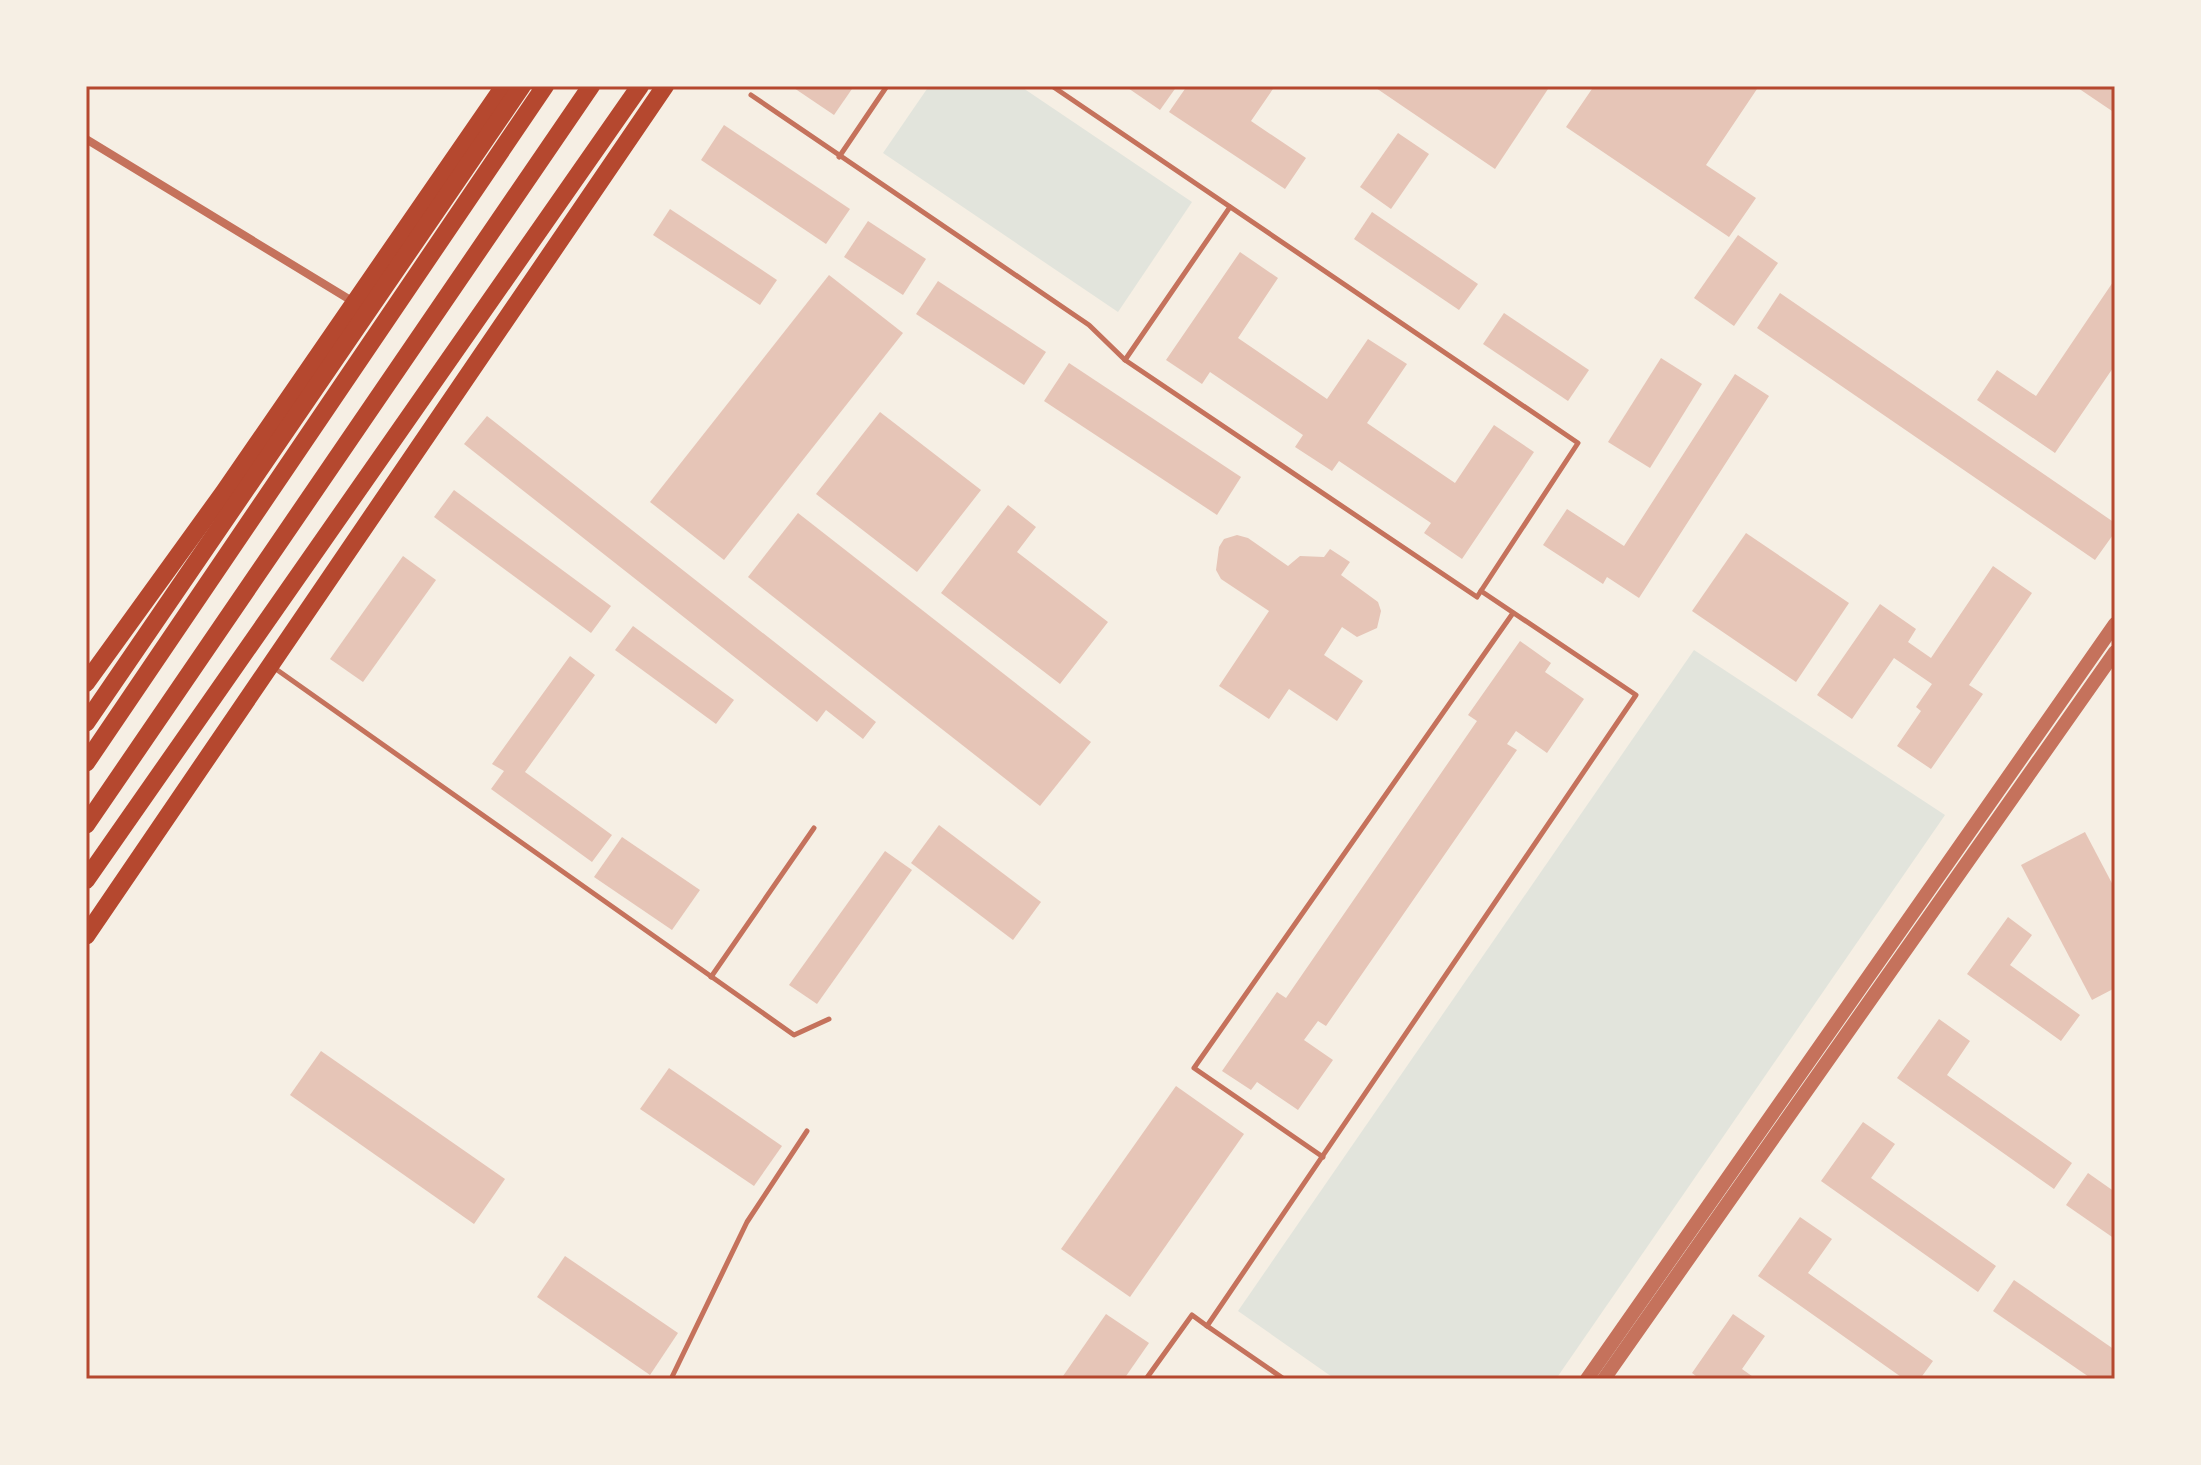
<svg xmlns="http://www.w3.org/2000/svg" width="2201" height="1465" viewBox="0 0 2201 1465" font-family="Arial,sans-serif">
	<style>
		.green { fill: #e2e4dc }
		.building { fill: #e6c5b7 }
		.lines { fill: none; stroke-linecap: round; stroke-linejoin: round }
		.service { stroke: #c5725c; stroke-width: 5 }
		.minor { stroke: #c5725c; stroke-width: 8 }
		.tertiary { stroke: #c5725c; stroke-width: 14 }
		.trunk { stroke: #b5482f; stroke-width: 18 }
		.neatline { fill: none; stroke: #b5482f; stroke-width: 3 }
	</style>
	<rect width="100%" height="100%" fill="#f6efe4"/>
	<g class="green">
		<path d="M929,86H1020L1192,202L1118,312L883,153Z"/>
		<path d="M1694,650L1945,815L1556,1379H1335L1238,1311Z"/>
	</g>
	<g class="building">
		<path d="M791,86H854L834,115Z"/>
		<path d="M1125,86H1177L1160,110Z"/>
		<path d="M1187,86H1275L1251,121L1306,158L1285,189L1169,112Z"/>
		<path d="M1373,86H1550L1495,169Z"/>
		<path d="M1594,86H1759L1706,165L1756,198L1729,237L1566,127Z"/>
		<path d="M2075,86H2115V113Z"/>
		<path d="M724,125L850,209L826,244L701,160Z"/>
		<path d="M1398,133L1429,154L1391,209L1360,187Z"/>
		<path d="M670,209L777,280L760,305L653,235Z"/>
		<path d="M1372,212L1478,284L1459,310L1354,239Z"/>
		<path d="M868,221L926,259L903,295L844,257Z"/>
		<path d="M1738,235L1778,263L1734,326L1694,298Z"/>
		<path d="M1240,252L1278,278L1238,338L1327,399L1368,339L1407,364L1367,423L1455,483L1494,425L1534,452L1462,559L1424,533L1431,523L1339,461L1332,471L1295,447L1303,435L1210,372L1202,384L1166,360Z"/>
		<path d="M829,275L903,333L724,560L650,502Z"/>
		<path d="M2115,279V365L2055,453L1977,400L1997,370L2036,396Z"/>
		<path d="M938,281L1046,352L1024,385L916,314Z"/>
		<path d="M1780,293L2115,523V532L2095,560L1757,328Z"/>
		<path d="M1504,313L1589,370L1568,401L1483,344Z"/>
		<path d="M1661,358L1702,384L1650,468L1608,442Z"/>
		<path d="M1069,363L1241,477L1217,515L1044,401Z"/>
		<path d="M1735,374L1769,396L1639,598L1607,577L1603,584L1543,545L1567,509L1624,546Z"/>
		<path d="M880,412L981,490L917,572L816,494Z"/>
		<path d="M487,416L876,722L863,739L826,710L817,722L464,444Z"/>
		<path d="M454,490L611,606L591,633L434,517Z"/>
		<path d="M1008,505L1036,527L1017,552L1108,622L1060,684L941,593Z"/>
		<path d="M798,513L1091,742L1040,806L748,577Z"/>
		<path d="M1746,533L1849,603L1796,682L1692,611Z"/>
		<path d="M1237,535L1248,538L1288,566L1300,556L1324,557L1330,549L1350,562L1341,575L1378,602L1381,611L1377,628L1357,637L1342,627L1324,655L1363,681L1337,721L1289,689L1269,719L1219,686L1269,611L1221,579L1216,570L1219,547L1224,539Z"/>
		<path d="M403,556L436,580L363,682L330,659Z"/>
		<path d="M1993,566L2032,593L1969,685L1983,694L1931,769L1897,746L1921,711L1916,707L1932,684L1894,658L1852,719L1817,695L1880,604L1916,629L1908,642L1931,658Z"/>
		<path d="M633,626L734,700L716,724L615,650Z"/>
		<path d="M1520,641L1551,663L1545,672L1584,699L1547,753L1516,731L1507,744L1517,750L1326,1026L1318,1021L1304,1040L1333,1060L1298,1110L1257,1082L1251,1090L1222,1071L1277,992L1286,998L1477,721L1468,715Z"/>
		<path d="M570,656L595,675L525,772L612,835L592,862L491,789L504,771L492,764Z"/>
		<path d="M939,825L1041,902L1013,940L911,863Z"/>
		<path d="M2085,832L2115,889V988L2092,1000L2021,865Z"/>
		<path d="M622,837L700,890L672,930L594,877Z"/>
		<path d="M885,851L912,870L817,1004L789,985Z"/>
		<path d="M2008,917L2032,935L2010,965L2080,1015L2061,1041L1967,974Z"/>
		<path d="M1939,1019L1970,1041L1947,1075L2072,1163L2054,1189L1897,1078Z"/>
		<path d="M321,1051L505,1179L474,1224L290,1095Z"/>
		<path d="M669,1068L782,1146L754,1186L640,1109Z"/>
		<path d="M1176,1086L1244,1134L1130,1297L1061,1249Z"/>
		<path d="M1863,1122L1895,1144L1871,1178L1996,1266L1978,1292L1821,1181Z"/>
		<path d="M2088,1173L2115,1192V1239L2066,1205Z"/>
		<path d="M1800,1217L1832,1239L1808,1273L1933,1361L1920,1379H1904L1758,1276Z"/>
		<path d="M565,1256L678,1333L650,1375L537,1297Z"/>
		<path d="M2014,1280L2115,1350V1379H2092L1993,1311Z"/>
		<path d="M1106,1314L1149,1343L1124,1379H1061Z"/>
		<path d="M1733,1314L1765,1336L1742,1369L1756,1379H1700L1692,1373Z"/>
	</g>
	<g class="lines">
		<g class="service">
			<path d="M751,95L1089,325L1125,360L1477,597L1578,443L1052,86"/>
			<path d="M839,157L887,86"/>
			<path d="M1125,360L1230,207"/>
			<path d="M273,667L794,1035L829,1019"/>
			<path d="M711,977L814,828"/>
			<path d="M1323,1157L1194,1068L1513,613"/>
			<path d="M671,1379L747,1222L807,1131"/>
			<path d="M1146,1379L1192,1315L1207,1326"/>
			<path d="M1284,1379L1207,1326L1636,695L1481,591"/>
		</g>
		<path class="minor" d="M86,139L352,301"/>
		<g class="tertiary">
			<path d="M1587,1379L2115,624"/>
			<path d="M1604,1379L2115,652"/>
		</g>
		<g class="trunk">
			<path d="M86,683L224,492L504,86"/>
			<path d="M86,723L522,86"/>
			<path d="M86,763L545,86"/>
			<path d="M86,825L591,86"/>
			<path d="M86,880L640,86"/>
			<path d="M86,936L665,86"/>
		</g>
	</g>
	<rect width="2201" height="1465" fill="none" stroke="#f6efe4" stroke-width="176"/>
	<rect x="88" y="88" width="2025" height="1289" class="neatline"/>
</svg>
